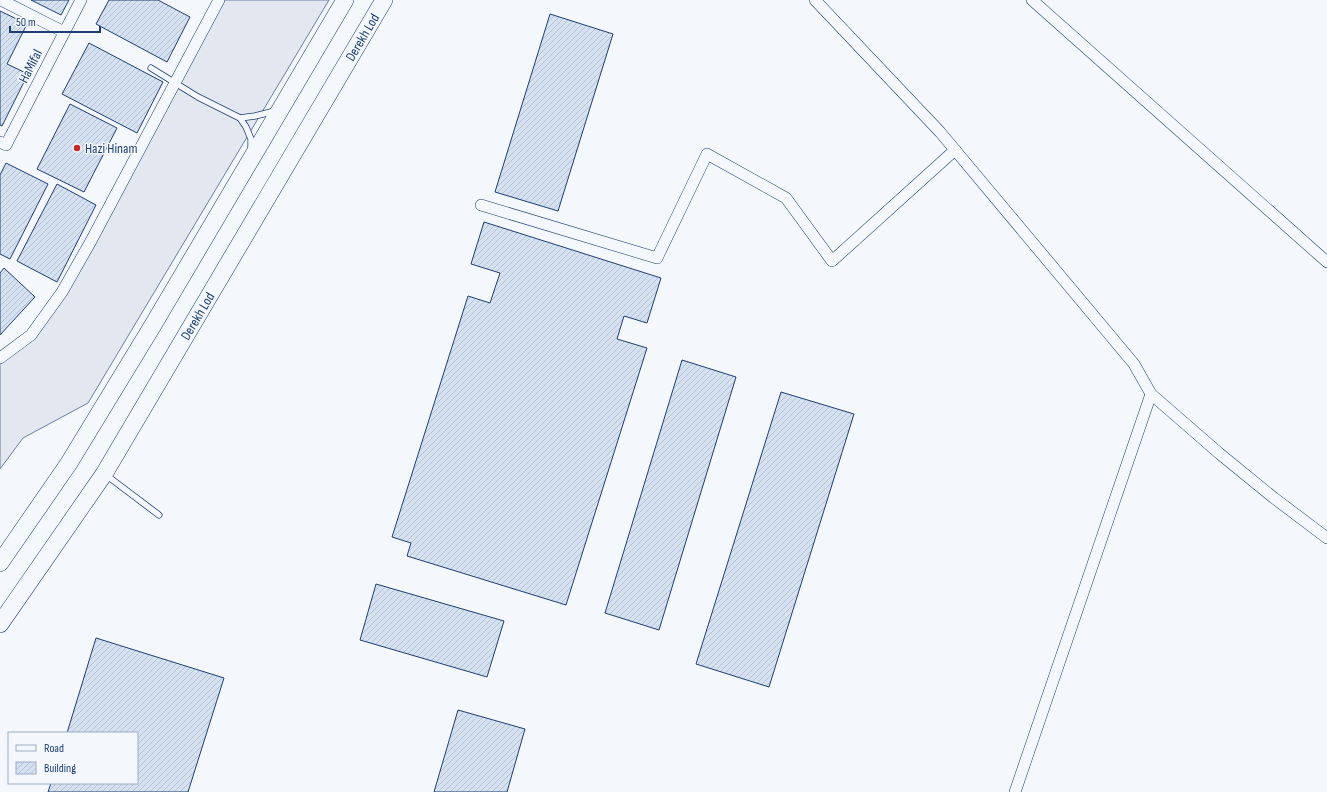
<svg xmlns="http://www.w3.org/2000/svg" width="1327" height="792" viewBox="0 0 1327 792" font-family="'Sofia Sans Condensed',sans-serif">
	<style>
		.parking { fill: #e3e8f0; stroke: #687fa3 }
		.building { fill: url(#building-hatch); stroke: #1d3f73 }
		.lines { fill: none; stroke-linecap: round; stroke-linejoin: round }
		.lane-casing { stroke: #1d3f73; stroke-width: 7 }
		.street-casing { stroke: #1d3f73; stroke-width: 12 }
		.primary-casing { stroke: #1d3f73; stroke-width: 18 }
		.lane { stroke: #f4f7fb; stroke-width: 5.5 }
		.street { stroke: #f4f7fb; stroke-width: 11 }
		.primary { stroke: #f4f7fb; stroke-width: 17 }
		.poi-dot { fill: #c62828; stroke: #f4f7fb; stroke-width: 1.5 }
		.labels { text-anchor: middle; stroke-width: 3; stroke-linejoin: round; paint-order: stroke }
		.street-label { font-size: 14px; fill: #1d3f73; stroke: #f4f7fb }
		.poi-label { font-size: 14px; fill: #1d3f73; stroke: #f4f7fb; text-anchor: start }
	</style>
	<defs>
		<pattern id="building-hatch" width="6" height="6" patternUnits="userSpaceOnUse"><rect width="6" height="6" fill="#d5e0f0"/><path d="M-1 1l2-2M0 6l6-6M5 7l2-2" fill="none" stroke="#b6c1d1"/></pattern>
	</defs>
	<rect width="100%" height="100%" fill="#f4f7fb"/>
	<path class="parking" d="M214,0H329L88,403L23,438L0,469V353L28,332L58,292Z"/>
	<g class="building">
		<path d="M31,0H69L61,15Z"/>
		<path d="M109,0H158L190,17L167,62L96,24Z"/>
		<path d="M0,11L27,24L7,64L28,74L2,126L0,125Z"/>
		<path d="M550,14L613,34L558,211L495,192Z"/>
		<path d="M89,43L163,82L137,133L62,94Z"/>
		<path d="M70,104L117,128L84,192L37,169Z"/>
		<path d="M6,163L48,184L10,259L0,254V175Z"/>
		<path d="M57,184L96,205L57,282L17,261Z"/>
		<path d="M484,222L661,278L647,323L624,316L617,339L647,348L566,605L407,556L411,543L392,537L468,296L490,303L500,273L471,264Z"/>
		<path d="M4,268L35,297L0,335V273Z"/>
		<path d="M682,360L736,377L659,630L605,613Z"/>
		<path d="M781,392L854,414L769,687L696,664Z"/>
		<path d="M376,584L504,621L487,677L360,640Z"/>
		<path d="M96,638L224,678L188,792H48L51,783H137V733H67Z"/>
		<path d="M458,710L525,729L507,792H434Z"/>
	</g>
	<g class="lines">
		<g class="lane-casing">
			<g id="lane">
				<path d="M151,68L198,97L240,118L246,127L251,139V149"/>
				<path d="M240,118L255,116L275,111"/>
				<path d="M106,475L159,515"/>
			</g>
		</g>
		<g class="street-casing">
			<g id="street">
				<path d="M1,0L64,32"/>
				<path d="M815,0L940,132L1134,364L1151,394L1220,454L1274,498L1327,538"/>
				<path d="M1032,0L1327,262"/>
				<path d="M0,142L6,145L81,0"/>
				<path d="M481,205L657,258L707,154L786,198L832,261L955,150"/>
				<path d="M0,358L31,335L62,292L91,241L219,0"/>
				<path d="M1015,792L1151,394"/>
			</g>
		</g>
		<g class="primary-casing">
			<g id="primary">
				<path d="M0,563L69,463L153,325L345,0"/>
				<path id="s1" d="M0,624L104,474L384,0"/>
			</g>
		</g>
		<use href="#lane" class="lane"/>
		<use href="#street" class="street"/>
		<use href="#primary" class="primary"/>
	</g>
	<circle class="poi-dot" cx="77" cy="148" r="4"/>
	<g class="labels">
		<g class="street-label">
			<text dy="5" stroke="none"><textPath href="#s1" startOffset="690">Derekh Lod</textPath></text>
			<text transform="translate(30 66) rotate(-63)" y="5">HaMifal</text>
			<text dy="5" stroke="none"><textPath href="#s1" startOffset="366">Derekh Lod</textPath></text>
		</g>
		<g class="poi-label">
			<text x="85" y="153">Hazi Hinam</text>
		</g>
	</g>
	<rect x="8" y="732" width="130" height="52" fill="#f4f7fb" stroke="#9eadc5"/>
	<rect x="16" y="745" width="20" height="6" fill="#f4f7fb" stroke="#9eadc5"/>
	<text x="44" y="752" font-size="12" fill="#1d3f73">Road</text>
	<rect x="16" y="762" width="20" height="12" fill="url(#building-hatch)" stroke="#9eadc5"/>
	<text x="44" y="772" font-size="12" fill="#1d3f73">Building</text>
	<path d="M10 26v6h90v-6" fill="none" stroke="#1d3f73" stroke-width="2"/>
	<text x="16" y="26" font-size="12" fill="#1d3f73" stroke="#f4f7fb" stroke-width="3" paint-order="stroke">50 m</text>
</svg>
